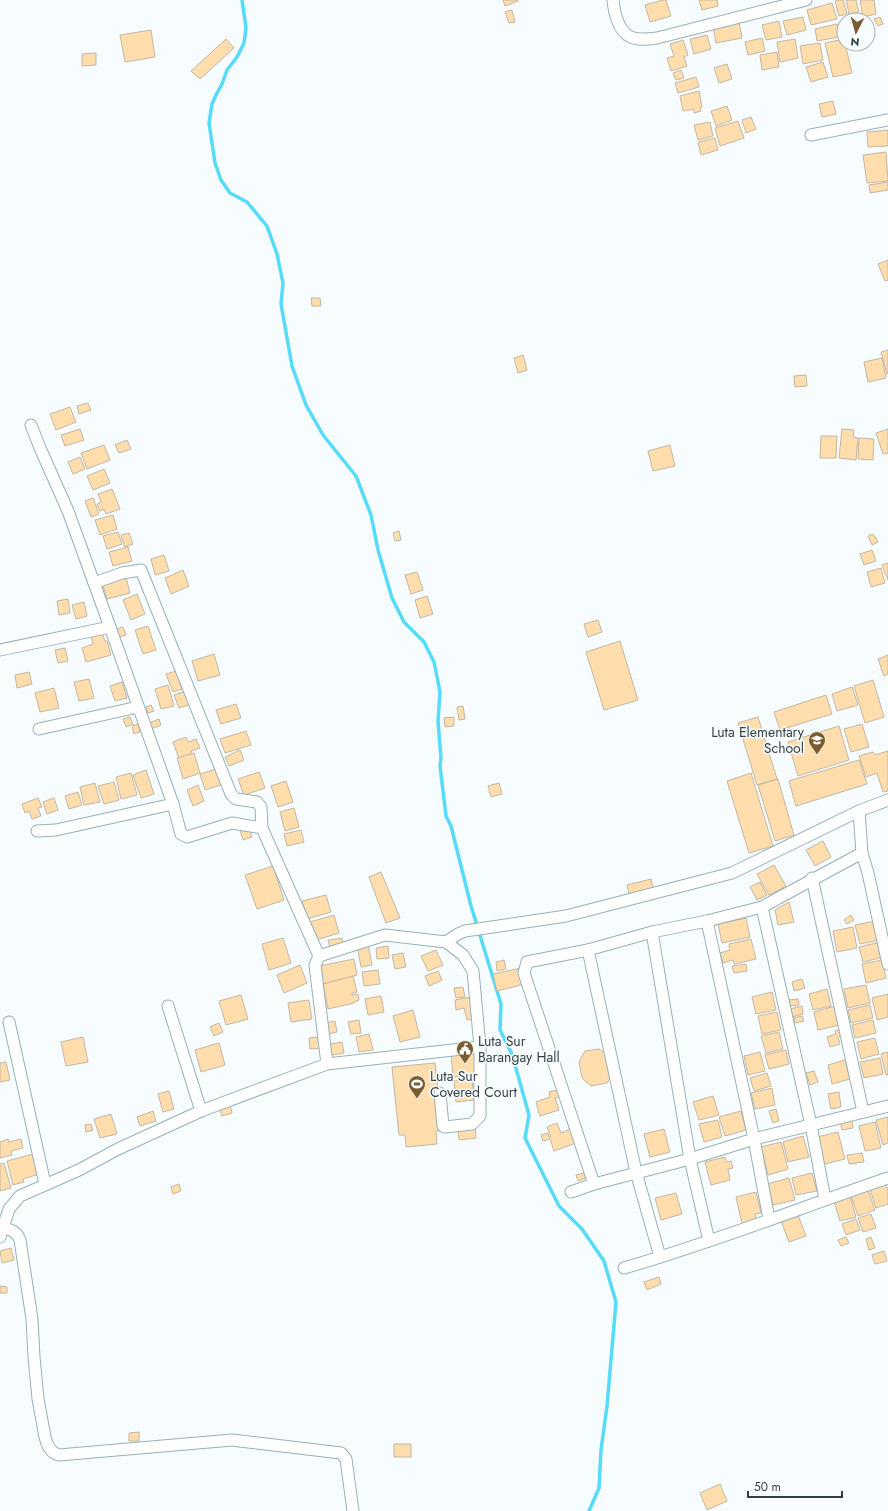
<svg xmlns="http://www.w3.org/2000/svg" width="888" height="1511" viewBox="0 0 888 1511" font-family="Jost,sans-serif">
	<style>
		.lines { fill: none; stroke-linecap: round; stroke-linejoin: round }
		.stream { stroke: #56dbf9; stroke-width: 3.5 }
		.building { fill: #ffddad; stroke: #c3b6a3 }
		.street-casing { stroke: #96b0b7; stroke-width: 13 }
		.street { stroke: #fff; stroke-width: 11 }
		.labels { text-anchor: middle; stroke-width: 3; stroke-linejoin: round; paint-order: stroke }
		.poi-label { font-size: 14px; fill: #343f42; stroke: #f7fdfe; text-anchor: start }
	</style>
	<rect width="100%" height="100%" fill="#f7fdfe"/>
	<g class="lines">
		<path class="stream" d="M242,0L246,28L244,43L237,57L227,70L222,84L217,93L212,104L209,123L215,163L221,180L230,193L247,202L267,226L277,254L283,283L281,304L292,366L306,405L323,435L356,476L371,515L378,550L392,598L404,622L424,642L434,662L440,692L438,721L441,758L440,766L446,816L451,826L471,906L501,1004L500,1030L512,1054L529,1115L525,1138L559,1206L582,1229L604,1261L616,1302L607,1406L601,1450L599,1488L589,1511"/>
	</g>
	<g class="building">
		<path d="M503,0H518V1L505,6Z"/>
		<path d="M663,0H666L671,16L650,22L645,5Z"/>
		<path d="M699,0H717L718,6L702,10Z"/>
		<path d="M838,0H843L847,14L839,16L835,1Z"/>
		<path d="M846,0H856L859,12L849,14Z"/>
		<path d="M860,0H874L876,14L863,17Z"/>
		<path d="M832,3L837,19L811,25L807,10Z"/>
		<path d="M512,10L515,22L509,23L505,12Z"/>
		<path d="M803,17L806,30L787,35L783,21Z"/>
		<path d="M880,17L883,24L878,26L874,19Z"/>
		<path d="M779,21L782,37L766,40L762,25Z"/>
		<path d="M739,22L742,38L716,43L713,27Z"/>
		<path d="M837,24L839,37L817,41L815,29Z"/>
		<path d="M151,30L155,57L125,62L120,35Z"/>
		<path d="M707,35L711,49L694,54L690,39Z"/>
		<path d="M762,38L765,51L748,55L745,42Z"/>
		<path d="M226,39L234,48L200,79L191,71Z"/>
		<path d="M795,39L798,58L780,62L777,42Z"/>
		<path d="M844,39L852,73L833,77L825,43Z"/>
		<path d="M683,40L688,55L684,57L687,66L671,71L667,58L674,56L670,44Z"/>
		<path d="M820,43L823,60L803,64L800,46Z"/>
		<path d="M850,44H868V45L852,49Z"/>
		<path d="M777,52L779,67L762,70L760,55Z"/>
		<path d="M96,53V65L82,66V54Z"/>
		<path d="M823,62L828,77L811,82L806,67Z"/>
		<path d="M727,64L732,79L719,83L714,68Z"/>
		<path d="M681,70L684,78L676,80L673,73Z"/>
		<path d="M696,77L699,87L678,93L675,83Z"/>
		<path d="M699,91L702,107L700,108L701,111L694,113V109L683,111L680,96Z"/>
		<path d="M833,101L836,114L822,117L819,104Z"/>
		<path d="M727,106L732,120L716,126L711,111Z"/>
		<path d="M751,117L756,129L746,133L742,120Z"/>
		<path d="M738,121L744,138L720,146L715,128Z"/>
		<path d="M710,122L713,136L698,140L694,125Z"/>
		<path d="M888,130V146L868,147L867,132Z"/>
		<path d="M715,138L718,150L701,155L698,142Z"/>
		<path d="M886,152L888,181L867,183L863,155Z"/>
		<path d="M888,182V190L870,193L869,185Z"/>
		<path d="M888,260V280L885,281L878,264Z"/>
		<path d="M311,298H320L321,306H312Z"/>
		<path d="M888,350V374H887L881,352Z"/>
		<path d="M523,355L527,370L518,373L514,358Z"/>
		<path d="M882,358L886,378L868,382L864,362Z"/>
		<path d="M806,375L807,386L795,387L794,376Z"/>
		<path d="M88,403L91,410L79,414L77,406Z"/>
		<path d="M70,407L76,422L56,430L50,414Z"/>
		<path d="M80,429L84,440L65,446L61,435Z"/>
		<path d="M842,429L854,430L853,437L858,438L856,460L839,458Z"/>
		<path d="M888,429V453L883,454L876,433Z"/>
		<path d="M821,436H837L836,458H820Z"/>
		<path d="M859,438L874,439L873,460L858,459Z"/>
		<path d="M127,440L131,449L119,453L115,445Z"/>
		<path d="M104,445L110,460L87,469L81,453Z"/>
		<path d="M670,445L675,466L653,471L648,451Z"/>
		<path d="M80,457L85,469L73,474L68,462Z"/>
		<path d="M104,469L110,483L93,490L87,476Z"/>
		<path d="M112,489L120,509L106,514L104,509L100,511L97,504L101,502L98,494Z"/>
		<path d="M93,498L99,514L91,517L85,501Z"/>
		<path d="M113,515L117,529L100,535L95,520Z"/>
		<path d="M399,531L401,540L395,541L393,533Z"/>
		<path d="M118,532L122,544L107,549L103,536Z"/>
		<path d="M129,533L133,544L125,547L121,535Z"/>
		<path d="M873,534L878,542L872,545L868,536Z"/>
		<path d="M128,547L132,561L113,566L109,552Z"/>
		<path d="M872,550L876,561L864,565L860,554Z"/>
		<path d="M164,555L169,571L155,575L151,559Z"/>
		<path d="M888,563V580L882,565Z"/>
		<path d="M881,568L885,583L871,587L867,572Z"/>
		<path d="M183,570L189,586L171,594L165,578Z"/>
		<path d="M417,572L423,590L411,594L405,575Z"/>
		<path d="M126,577L130,593L107,599L102,583Z"/>
		<path d="M137,594L145,614L131,620L123,600Z"/>
		<path d="M427,596L433,614L420,618L415,600Z"/>
		<path d="M68,599L70,613L59,615L57,601Z"/>
		<path d="M84,602L87,616L76,619L72,605Z"/>
		<path d="M598,620L602,632L588,637L584,624Z"/>
		<path d="M148,626L156,650L143,654L135,630Z"/>
		<path d="M123,627L126,635L119,637L116,629Z"/>
		<path d="M102,632L105,641H107L111,655L86,662L82,648L93,644L91,635Z"/>
		<path d="M620,641L638,700L604,710L586,652Z"/>
		<path d="M65,648L68,661L58,663L55,650Z"/>
		<path d="M214,654L220,675L198,681L192,661Z"/>
		<path d="M888,655V674L884,676L878,659Z"/>
		<path d="M176,671L182,689L173,692L166,674Z"/>
		<path d="M29,672L32,684L17,688L15,675Z"/>
		<path d="M89,679L94,698L79,701L74,682Z"/>
		<path d="M873,680L884,717L865,723L854,686Z"/>
		<path d="M122,682L127,698L115,701L110,686Z"/>
		<path d="M168,685L174,706L161,709L155,689Z"/>
		<path d="M852,687L858,705L837,711L832,694Z"/>
		<path d="M54,688L59,708L40,712L35,693Z"/>
		<path d="M192,689L197,702L179,708L174,695Z"/>
		<path d="M826,695L832,714L780,730L774,712Z"/>
		<path d="M236,704L241,718L221,724L216,710Z"/>
		<path d="M151,705L154,711L148,713L146,707Z"/>
		<path d="M463,706L465,719L459,720L457,707Z"/>
		<path d="M130,717L133,724L126,727L123,719Z"/>
		<path d="M454,717V726L445,727L444,718Z"/>
		<path d="M758,717L777,779L757,785L738,723Z"/>
		<path d="M159,719L161,725L151,729L149,723Z"/>
		<path d="M138,724L140,732L134,734L132,726Z"/>
		<path d="M862,724L869,747L851,752L844,729Z"/>
		<path d="M839,726L849,760L798,776L788,742Z"/>
		<path d="M246,731L251,745L225,753L220,739Z"/>
		<path d="M186,737L188,742L196,739L200,748L191,751L196,762L182,767L173,742Z"/>
		<path d="M240,750L244,760L229,766L225,757Z"/>
		<path d="M888,751V791L883,792L877,773L866,777L859,756L873,752L875,755Z"/>
		<path d="M194,753L200,773L183,779L177,758Z"/>
		<path d="M859,760L867,784L796,806L789,781Z"/>
		<path d="M219,768L224,784L205,790L200,774Z"/>
		<path d="M146,770L154,794L141,798L133,775Z"/>
		<path d="M259,772L265,788L244,795L238,779Z"/>
		<path d="M131,773L137,795L121,799L116,777Z"/>
		<path d="M751,773L773,846L749,853L727,781Z"/>
		<path d="M778,779L794,835L775,841L758,785Z"/>
		<path d="M286,781L293,802L278,807L271,786Z"/>
		<path d="M114,782L119,800L104,804L98,786Z"/>
		<path d="M95,783L100,802L84,805L80,787Z"/>
		<path d="M499,783L502,794L491,797L488,786Z"/>
		<path d="M198,785L204,801L193,806L187,790Z"/>
		<path d="M78,792L82,805L69,809L65,796Z"/>
		<path d="M38,798L42,807L38,808L41,816L32,819L29,811L25,813L22,804Z"/>
		<path d="M54,798L58,810L47,814L43,802Z"/>
		<path d="M294,808L299,827L285,831L280,812Z"/>
		<path d="M246,821L252,837L243,840L238,824Z"/>
		<path d="M301,830L304,842L287,846L284,834Z"/>
		<path d="M823,841L831,857L815,866L806,850Z"/>
		<path d="M774,865L786,886L769,895L757,874Z"/>
		<path d="M273,866L284,900L257,909L245,875Z"/>
		<path d="M381,872L400,918L386,923L369,877Z"/>
		<path d="M651,879L653,888L629,894L627,885Z"/>
		<path d="M760,882L767,895L757,900L750,887Z"/>
		<path d="M326,895L331,912L307,919L302,901Z"/>
		<path d="M789,902L794,922L778,925L775,910Z"/>
		<path d="M334,915L339,933L316,940L310,922Z"/>
		<path d="M851,915L854,920L847,924L844,920Z"/>
		<path d="M746,918L750,937L722,943L718,924Z"/>
		<path d="M876,921L880,940L860,944L855,925Z"/>
		<path d="M853,927L857,948L837,952L833,931Z"/>
		<path d="M283,938L291,963L269,970L262,944Z"/>
		<path d="M342,938L343,947L330,948L328,940Z"/>
		<path d="M751,939L756,959L734,964L733,960L723,963L720,953L730,950L729,944Z"/>
		<path d="M880,942L884,957L863,962L859,947Z"/>
		<path d="M368,944L372,965L361,967L357,946Z"/>
		<path d="M388,946L389,958L377,959L376,948Z"/>
		<path d="M436,950L443,965L428,971L421,956Z"/>
		<path d="M403,953L406,967L395,969L392,955Z"/>
		<path d="M354,959L357,975L323,984L319,966Z"/>
		<path d="M504,960L506,969L497,971L496,962Z"/>
		<path d="M882,960L886,978L866,983L862,964Z"/>
		<path d="M746,964L747,971L734,973L732,966Z"/>
		<path d="M300,965L307,983L284,993L277,975Z"/>
		<path d="M521,968L525,984L497,991L493,974Z"/>
		<path d="M378,970L380,984L364,986L362,972Z"/>
		<path d="M438,971L442,980L429,986L425,976Z"/>
		<path d="M353,976L357,992L352,993V995L358,994L359,1000L354,1002V1003L328,1009L323,984Z"/>
		<path d="M802,979L805,988L794,991L792,982Z"/>
		<path d="M866,985L870,1003L848,1008L844,989Z"/>
		<path d="M463,987L465,997L456,998L454,988Z"/>
		<path d="M827,989L831,1006L813,1010L809,994Z"/>
		<path d="M772,992L776,1010L756,1014L752,997Z"/>
		<path d="M888,994V1017L877,1020L872,998Z"/>
		<path d="M241,995L248,1019L226,1025L219,1001Z"/>
		<path d="M381,996L384,1012L368,1015L365,999Z"/>
		<path d="M471,997L475,1018L467,1020L464,1008L456,1010L455,1000Z"/>
		<path d="M798,999L799,1005L790,1006L788,1000Z"/>
		<path d="M309,1000L312,1019L291,1022L288,1003Z"/>
		<path d="M870,1005L873,1018L851,1023L848,1010Z"/>
		<path d="M802,1006L803,1014L792,1017L790,1009Z"/>
		<path d="M835,1006L840,1025L818,1030L814,1012Z"/>
		<path d="M413,1010L420,1037L400,1042L393,1016Z"/>
		<path d="M777,1012L781,1030L762,1034L758,1016Z"/>
		<path d="M802,1016L804,1021L795,1023L794,1018Z"/>
		<path d="M359,1020L361,1033L351,1034L348,1022Z"/>
		<path d="M873,1020L876,1033L855,1038L852,1025Z"/>
		<path d="M335,1021L337,1032L328,1034L326,1023Z"/>
		<path d="M219,1023L223,1032L214,1036L210,1027Z"/>
		<path d="M841,1029L843,1035L838,1037L840,1044L830,1047L827,1037L836,1034L835,1031Z"/>
		<path d="M779,1032L783,1049L766,1053L761,1036Z"/>
		<path d="M369,1034L373,1050L359,1052L356,1037Z"/>
		<path d="M83,1037L88,1062L66,1066L61,1042Z"/>
		<path d="M320,1037L322,1048L310,1049L309,1038Z"/>
		<path d="M875,1038L879,1054L861,1059L857,1042Z"/>
		<path d="M342,1042L344,1053L332,1055L330,1044Z"/>
		<path d="M219,1043L225,1065L201,1072L195,1050Z"/>
		<path d="M599,1049L611,1057L614,1073L607,1083L591,1086L582,1078L579,1062L585,1051Z"/>
		<path d="M786,1050L789,1064L769,1069L765,1055Z"/>
		<path d="M478,1052L479,1075L453,1077L451,1054Z"/>
		<path d="M760,1052L765,1071L748,1075L744,1056Z"/>
		<path d="M888,1052V1075H886L881,1054Z"/>
		<path d="M880,1058L883,1074L864,1078L860,1062Z"/>
		<path d="M845,1060L850,1079L832,1084L828,1065Z"/>
		<path d="M6,1062L10,1080L0,1082V1063Z"/>
		<path d="M435,1063L443,1131H436L437,1144L406,1147L405,1135H399L392,1067Z"/>
		<path d="M814,1071L818,1082L810,1085L806,1073Z"/>
		<path d="M767,1073L771,1086L754,1091L750,1078Z"/>
		<path d="M472,1079L474,1100L456,1102L454,1081Z"/>
		<path d="M772,1088L775,1105L755,1109L751,1093Z"/>
		<path d="M557,1090L560,1097L555,1098L559,1110L540,1116L536,1102L550,1097L549,1092Z"/>
		<path d="M169,1091L174,1109L163,1112L158,1094Z"/>
		<path d="M839,1092L841,1107L831,1109L828,1094Z"/>
		<path d="M713,1096L719,1115L699,1120L693,1102Z"/>
		<path d="M230,1105L232,1113L222,1116L219,1108Z"/>
		<path d="M776,1109L779,1121L773,1123L769,1111Z"/>
		<path d="M153,1111L156,1121L140,1126L137,1117Z"/>
		<path d="M741,1111L746,1130L725,1136L719,1117Z"/>
		<path d="M111,1114L117,1134L100,1138L94,1119Z"/>
		<path d="M888,1117V1143L883,1145L876,1120Z"/>
		<path d="M852,1119L853,1128L842,1130L840,1121Z"/>
		<path d="M718,1120L722,1137L704,1142L699,1124Z"/>
		<path d="M875,1122L881,1148L865,1151L859,1126Z"/>
		<path d="M557,1123L561,1133L570,1129L576,1143L554,1151L550,1139L543,1141L541,1135L548,1133L549,1137H551L547,1127Z"/>
		<path d="M91,1124L93,1130L86,1132L85,1125Z"/>
		<path d="M475,1125L476,1138L459,1140L458,1127Z"/>
		<path d="M664,1129L670,1152L650,1157L644,1134Z"/>
		<path d="M838,1132L845,1159L824,1164L817,1137Z"/>
		<path d="M803,1136L809,1157L788,1162L783,1142Z"/>
		<path d="M8,1139L9,1142L21,1139L23,1148L11,1151L12,1155L0,1158V1142Z"/>
		<path d="M781,1142L788,1169L768,1175L761,1147Z"/>
		<path d="M862,1153L864,1162L849,1164L847,1155Z"/>
		<path d="M33,1154L39,1174L23,1179L24,1182L13,1185L7,1161Z"/>
		<path d="M725,1157L726,1162L731,1161L733,1168L728,1169L730,1180L711,1185L705,1162Z"/>
		<path d="M4,1163L11,1188L0,1191V1164Z"/>
		<path d="M584,1173L586,1178L578,1181L576,1175Z"/>
		<path d="M812,1173L817,1191L796,1195L792,1178Z"/>
		<path d="M789,1178L795,1200L773,1205L767,1184Z"/>
		<path d="M885,1181L888,1190V1204L876,1208L869,1186Z"/>
		<path d="M179,1184L181,1191L173,1194L171,1187Z"/>
		<path d="M867,1187L875,1210L858,1216L850,1193Z"/>
		<path d="M756,1192L761,1213L755,1214L757,1221L742,1224L736,1197Z"/>
		<path d="M676,1193L682,1214L661,1220L655,1198Z"/>
		<path d="M849,1193L856,1217L840,1221L833,1198Z"/>
		<path d="M871,1214L876,1228L863,1232L858,1218Z"/>
		<path d="M798,1215L806,1236L789,1242L781,1221Z"/>
		<path d="M856,1219L860,1230L846,1235L842,1224Z"/>
		<path d="M846,1237L849,1243L841,1246L838,1240Z"/>
		<path d="M871,1237L875,1248L869,1250L866,1239Z"/>
		<path d="M11,1248L14,1260L2,1263L0,1251Z"/>
		<path d="M884,1251L887,1261L875,1264L872,1255Z"/>
		<path d="M659,1277L661,1284L647,1290L644,1282Z"/>
		<path d="M0,1286L7,1287V1293H0Z"/>
		<path d="M139,1432V1441H129V1433Z"/>
		<rect x="394" y="1444" width="17" height="13"/>
		<path d="M720,1484L727,1501L707,1510L700,1493Z"/>
	</g>
	<g class="lines">
		<g class="street-casing">
			<g id="street">
				<path d="M613,0C614,12 618,30 629,36C637,41 649,39 657,38L806,0"/>
				<path d="M811,135L888,120"/>
				<path d="M31,425L40,448L68,511L110,627"/>
				<path d="M94,583L122,573L141,570L231,794L236,799L257,802L261,807L262,828L319,956"/>
				<path d="M0,650L110,627L173,804L181,834L187,837L232,823L262,828"/>
				<path d="M39,729L138,707"/>
				<path d="M859,811L862,853"/>
				<path d="M37,831L56,830L173,804"/>
				<path d="M812,878L863,1112"/>
				<path d="M762,907L811,1125L825,1199"/>
				<path d="M707,921L754,1139L769,1219"/>
				<path d="M652,932L690,1159L709,1241"/>
				<path d="M588,950L636,1172L660,1257"/>
				<path d="M168,1006L201,1111"/>
				<path d="M9,1022L45,1184"/>
				<path d="M327,1064L315,965L319,956L385,935L446,942L458,934L465,931L566,916L732,873L859,811L888,800"/>
				<path d="M440,1093L443,1126L445,1127L472,1124L480,1116V1047L473,971L463,955L446,942"/>
				<path d="M594,1184L524,973L527,962L588,950L652,932L707,921L762,907L862,853L868,873L888,964"/>
				<path d="M571,1192L594,1184L690,1159L754,1139L888,1106"/>
				<path d="M4,1228C12,1230 17,1232 20,1240L32,1319L34,1357L38,1399L45,1437C47,1445 50,1453 59,1455L232,1440L341,1453L346,1459L353,1511"/>
				<path d="M0,1237L9,1209L20,1196L79,1170L118,1149L201,1111L327,1064L480,1047"/>
				<path d="M624,1268C714,1242 800,1208 888,1178"/>
			</g>
		</g>
		<use href="#street" class="street"/>
	</g>
	<defs>
		<g id="school-pin" transform="scale(0.9)"><path d="M0 17L-7.5 6A9.5 9.5 0 1 1 7.5 6Z" fill="#795c2f" stroke="#f7fdfe"/><path d="M0-5L7-2L0 1L-7-2ZM-4 1L0 2.5L4 1V4Q0 6-4 4Z" fill="#fff"/></g>
		<g id="civic-pin" transform="scale(0.9)"><path d="M0 17L-7.5 6A9.5 9.5 0 1 1 7.5 6Z" fill="#795c2f" stroke="#f7fdfe"/><path d="M-.6-6.5H3V-4.5H.6V-3L4-1V1h2V6H-6V1h2V-1L-.6-3ZM-1.2 2.5V6h2.4V2.5Z" fill="#fff"/></g>
		<g id="stadium-pin" transform="scale(0.9)"><path d="M0 17L-7.5 6A9.5 9.5 0 1 1 7.5 6Z" fill="#795c2f" stroke="#f7fdfe"/><path d="M0-5a6.5 5 0 1 0 0 10a6.5 5 0 1 0 0-10ZM-3.5-1.8h7v3.6h-7Z" fill="#fff"/></g>
	</defs>
	<g fill-rule="evenodd">
		<use href="#school-pin" x="817" y="740"/>
		<use href="#civic-pin" x="465" y="1049"/>
		<use href="#stadium-pin" x="417" y="1084"/>
	</g>
	<g class="labels">
		<g class="poi-label">
			<text x="804" y="737" text-anchor="end">Luta Elementary<tspan x="804" dy="16">School</tspan></text>
			<text x="478" y="1046">Luta Sur<tspan x="478" dy="16">Barangay Hall</tspan></text>
			<text x="430" y="1081">Luta Sur<tspan x="430" dy="16">Covered Court</tspan></text>
		</g>
	</g>
	<g transform="translate(856 32) rotate(186)"><circle r="19" fill="#f7fdfe" stroke="#a9b1b3"/>
	<path d="M0-3L7 15L0 10L-7 15Z" fill="#795c2f"/>
	<text y="-6" font-size="11" font-weight="bold" text-anchor="middle" fill="#343f42">N</text>
	</g>
	<path d="M748 1491v6h94v-6" fill="none" stroke="#343f42" stroke-width="2"/>
	<text x="754" y="1491" font-size="12" fill="#343f42" stroke="#f7fdfe" stroke-width="3" paint-order="stroke">50 m</text>
</svg>
